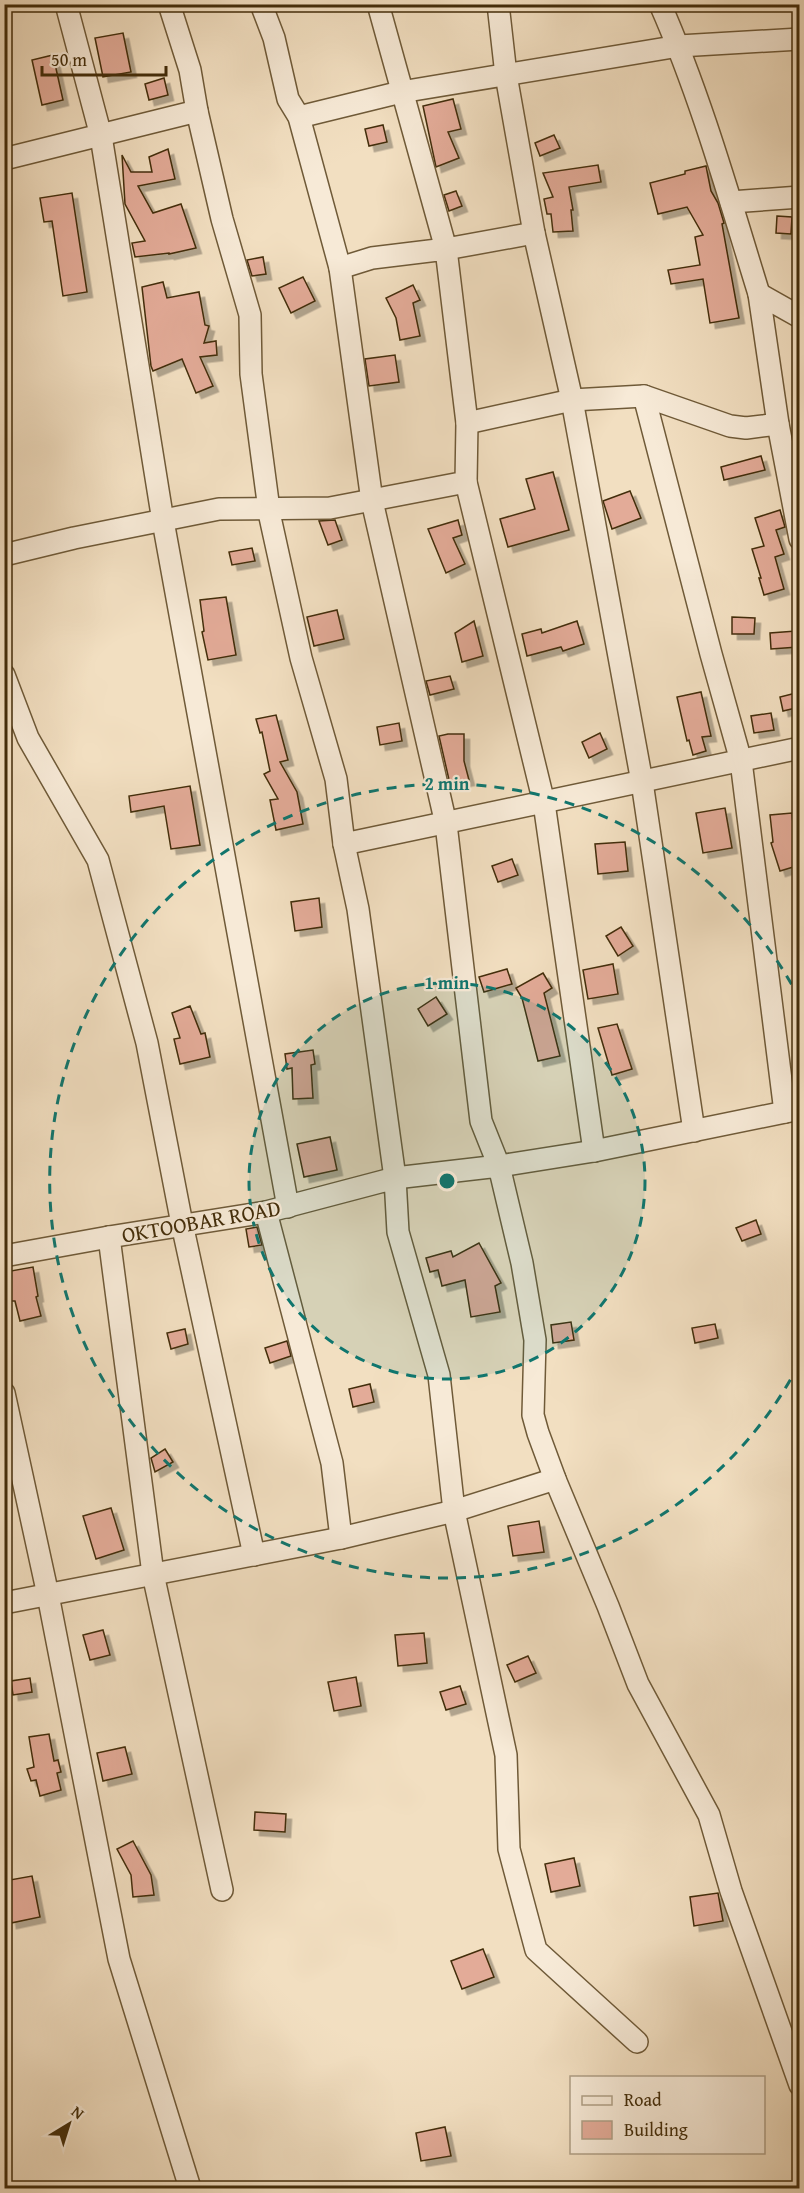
<svg xmlns="http://www.w3.org/2000/svg" width="804" height="2193" viewBox="0 0 804 2193" font-family="'Gentium Book Plus',serif">
	<style>
		.building { fill: #e3ab98; stroke: #432d0a; stroke-width: 1.5; filter: url(#shadow) }
		.lines { fill: none; stroke-linecap: round; stroke-linejoin: round }
		.minor-casing { stroke: #6f5a38; stroke-width: 24 }
		.minor { stroke: #f7ead7; stroke-width: 21 }
		.ring { fill: none; stroke: #0f766e; stroke-width: 3; stroke-dasharray: 10 8 }
		.labels { text-anchor: middle; stroke-width: 4.5; stroke-linejoin: round; paint-order: stroke }
		.street-label { font-size: 22px; fill: #432d0a; stroke: #f7ead7 }
		.centre { fill: #0f766e; stroke: #f7ead7; stroke-width: 3 }
		.ring-label { font-size: 18px; text-anchor: middle; font-weight: bold; fill: #0f766e; stroke: #f7ead7; stroke-width: 4.5; stroke-linejoin: round; paint-order: stroke }
	</style>
	<defs>
		<filter id="shadow"><feDropShadow dx="5.5" dy="5.5" stdDeviation="0" flood-color="#0004"/></filter>
	</defs>
	<rect width="100%" height="100%" fill="#f2dfc1"/>
	<filter id="stains"><feTurbulence type="fractalNoise" baseFrequency=".00333" numOctaves="4"/><feColorMatrix values="0 0 0 0 .2 0 0 0 0 .09 0 0 0 0 .02 0 0 0 .5 -.17"/></filter>
	<radialGradient id="worn" r=".72"><stop offset=".6" stop-color="#630" stop-opacity="0"/><stop offset="1" stop-color="#630" stop-opacity=".3"/></radialGradient>
	<g class="building">
		<path d="M123,33L131,72L103,77L95,38Z"/>
		<path d="M53,55L63,100L42,105L32,60Z"/>
		<path d="M164,78L168,95L149,100L145,84Z"/>
		<path d="M453,99L461,129L448,132L459,158L436,167L423,106Z"/>
		<path d="M383,125L387,142L369,146L365,129Z"/>
		<path d="M554,135L560,148L540,156L535,143Z"/>
		<path d="M168,149L175,179L138,186L153,213L181,204L196,248L169,254V253L135,257L132,243L145,241L125,204L122,155L131,172H152L149,157Z"/>
		<path d="M598,165L601,182L569,187L573,210H571L573,231L553,232L551,214H547L544,199L553,197L543,173Z"/>
		<path d="M706,166L711,191L718,203L724,223L722,224L739,318L710,323L703,279L671,284L668,270L700,265L695,237L703,235L687,207L658,214L650,183L685,174V171Z"/>
		<path d="M456,191L462,206L449,211L444,195Z"/>
		<path d="M72,193L87,292L63,296L52,221L44,222L40,198Z"/>
		<path d="M777,216L792,217L791,234L776,233Z"/>
		<path d="M263,257L266,274L252,276L247,260Z"/>
		<path d="M303,277L315,301L291,313L279,288Z"/>
		<path d="M163,282L167,298L199,292L205,325L209,326L204,343L216,341L217,355L200,357L213,386L196,393L182,359L153,371L151,366L142,287Z"/>
		<path d="M413,285L420,300L413,303L420,336L400,340L396,318L386,298Z"/>
		<path d="M395,355L399,382L369,386L365,359Z"/>
		<path d="M761,456L765,470L724,480L721,467Z"/>
		<path d="M553,472L569,530L508,547L500,519L535,509L526,479Z"/>
		<path d="M630,491L641,518L612,529L603,501Z"/>
		<path d="M780,510L785,527L776,530L784,554L775,557L784,589L764,595L759,578H761L752,549L764,546L755,518Z"/>
		<path d="M335,520L342,540L328,545L319,521Z"/>
		<path d="M458,520L462,535L453,538L465,564L446,573L428,529Z"/>
		<path d="M252,548L255,561L232,565L229,552Z"/>
		<path d="M226,597L236,655L208,660L202,632L204,631L200,600Z"/>
		<path d="M337,610L344,639L314,646L307,617Z"/>
		<path d="M732,617L755,618L754,634H732Z"/>
		<path d="M474,621L483,656L462,662L455,633Z"/>
		<path d="M577,621L584,644L563,651L561,647L527,656L522,634L541,629L542,633Z"/>
		<path d="M796,631L798,647L771,649L770,633Z"/>
		<path d="M450,676L454,689L430,695L426,681Z"/>
		<path d="M701,692L711,736L702,737L706,751L693,755L689,740L687,741L677,697Z"/>
		<path d="M800,692V707L783,711L780,697Z"/>
		<path d="M771,713L774,730L754,733L751,716Z"/>
		<path d="M276,715L288,760L280,762L297,792L303,824L276,830L270,800L278,799L264,774L270,771L262,732L260,733L256,719Z"/>
		<path d="M399,723L402,741L380,745L377,727Z"/>
		<path d="M600,733L607,749L589,758L582,742Z"/>
		<path d="M448,734H464V761L469,780L450,784L439,736Z"/>
		<path d="M190,786L200,845L171,849L164,806L131,812L129,796Z"/>
		<path d="M725,808L732,848L703,853L696,813Z"/>
		<path d="M792,813L794,836L800,834V865L780,871L771,843L773,842L770,815Z"/>
		<path d="M625,842L628,871L598,874L595,844Z"/>
		<path d="M512,859L518,875L498,882L492,866Z"/>
		<path d="M319,898L322,927L295,931L291,902Z"/>
		<path d="M621,927L633,946L618,956L606,936Z"/>
		<path d="M613,964L618,994L588,999L583,970Z"/>
		<path d="M507,969L512,984L484,992L479,977Z"/>
		<path d="M543,973L552,988L544,993L560,1056L538,1061L522,998L516,988Z"/>
		<path d="M436,997L447,1014L428,1026L418,1009Z"/>
		<path d="M190,1006L201,1034L205,1033L210,1057L180,1064L174,1039L180,1038L172,1013Z"/>
		<path d="M617,1024L632,1069L612,1075L598,1028Z"/>
		<path d="M313,1050L315,1064L311,1065L313,1098L293,1099L292,1068L287,1069L285,1054Z"/>
		<path d="M330,1137L337,1170L304,1177L297,1144Z"/>
		<path d="M756,1220L761,1234L742,1241L736,1228Z"/>
		<path d="M257,1227L262,1245L249,1247L246,1229Z"/>
		<path d="M479,1243L501,1283L495,1286L500,1312L471,1317L465,1280L442,1286L438,1270L430,1272L426,1258L451,1251L453,1257Z"/>
		<path d="M33,1267L38,1296L36,1297L41,1316L20,1321L15,1301H11L5,1272Z"/>
		<path d="M571,1322L574,1340L553,1343L551,1325Z"/>
		<path d="M715,1324L718,1338L695,1343L692,1328Z"/>
		<path d="M185,1329L188,1344L171,1349L167,1333Z"/>
		<path d="M287,1341L291,1356L270,1363L265,1348Z"/>
		<path d="M370,1384L374,1402L353,1407L349,1389Z"/>
		<path d="M165,1449L173,1462L155,1472L151,1458Z"/>
		<path d="M111,1508L124,1550L96,1559L83,1516Z"/>
		<path d="M539,1521L544,1552L513,1556L508,1526Z"/>
		<path d="M103,1630L110,1655L90,1660L83,1635Z"/>
		<path d="M424,1633L427,1663L398,1666L395,1635Z"/>
		<path d="M528,1656L536,1673L515,1682L507,1665Z"/>
		<path d="M356,1677L361,1706L334,1711L328,1682Z"/>
		<path d="M30,1678L32,1692L13,1695L11,1681Z"/>
		<path d="M460,1686L466,1704L446,1710L440,1692Z"/>
		<path d="M49,1734L54,1761L58,1760L61,1772L57,1773L61,1790L40,1796L36,1780L31,1781L27,1769L34,1767L29,1737Z"/>
		<path d="M125,1747L132,1774L103,1781L97,1753Z"/>
		<path d="M255,1812L286,1814L285,1832L254,1830Z"/>
		<path d="M133,1841L151,1875L154,1895L133,1897L131,1875L117,1849Z"/>
		<path d="M574,1858L580,1886L551,1892L545,1864Z"/>
		<path d="M32,1876L40,1917L11,1923L4,1881Z"/>
		<path d="M718,1893L723,1921L694,1926L690,1897Z"/>
		<path d="M483,1949L494,1977L462,1989L451,1961Z"/>
		<path d="M445,2127L451,2156L421,2161L416,2133Z"/>
	</g>
	<g class="lines">
		<g class="minor-casing">
			<g id="minor">
				<path d="M66,4L101,136L163,521L288,1207"/>
				<path d="M169,4L190,70L197,111L222,219L250,315L251,374L270,517L301,658L336,779L344,844L358,909L395,1178L499,1166L522,1263L535,1340L533,1415L538,1433L555,1479L608,1606L638,1684L709,1815L731,1891L800,2085"/>
				<path d="M261,4L274,38L288,99L299,117L340,268L372,258L446,249L467,423L572,400L644,396L730,426L746,428L778,424L759,294L800,317"/>
				<path d="M378,4L446,249L534,233"/>
				<path d="M498,4L506,75L534,233L572,400L642,782L694,1131"/>
				<path d="M660,4C701,97 729,197 759,294"/>
				<path d="M299,117L401,92L679,46L800,39"/>
				<path d="M4,159L197,111"/>
				<path d="M731,202L800,197"/>
				<path d="M340,268L372,501L446,824L481,1121L499,1166L594,1151L800,1109"/>
				<path d="M644,396L711,654L741,761L785,1112"/>
				<path d="M778,424L800,539"/>
				<path d="M466,482L544,803L594,1151"/>
				<path d="M4,555L74,538L219,509L330,508L466,482L467,423"/>
				<path d="M4,675L28,738L98,860L147,1043L182,1224L254,1555"/>
				<path d="M344,844L800,748"/>
				<path d="M266,1212L332,1463L341,1538"/>
				<path d="M109,1237L153,1574L222,1890"/>
				<path d="M4,1256L109,1237L266,1212L395,1178L398,1232L439,1375L454,1511L506,1755L509,1849L536,1950L637,2042"/>
				<path d="M4,1393L48,1595L119,1959L190,2188"/>
				<path d="M4,1603L341,1538L454,1511L555,1479"/>
			</g>
		</g>
		<use href="#minor" class="minor"/>
	</g>
	<circle cx="447" cy="1181" r="198" fill="#0f766e" fill-opacity=".12"/>
	<g class="ring">
		<circle cx="447" cy="1181" r="198"/>
		<path d="M799 1364A397 397 0 1 1 799 998"/>
	</g>
	<g class="labels">
		<g class="street-label">
			<text transform="translate(201 1221) rotate(-10)" y="8">OKTOOBAR ROAD</text>
		</g>
	</g>
	<circle cx="447" cy="1181" r="9" class="centre"/>
	<g class="ring-label">
		<text x="447" y="790">2 min</text>
		<text x="447" y="989">1 min</text>
	</g>
	<rect width="804" height="2193" fill="none" stroke="#f2dfc1" stroke-width="24"/>
	<rect x="6" y="6" width="792" height="2181" fill="none" stroke="#432d0a" stroke-width="3"/>
	<rect x="12" y="12" width="780" height="2169" fill="none" stroke="#432d0a" stroke-width="1.5"/>
	<rect x="570" y="2076" width="195" height="78" fill="#f7ead7" stroke="#af9e85" stroke-width="1.5"/>
	<rect x="582" y="2096" width="30" height="9" fill="#f7ead7" stroke="#af9e85" stroke-width="1.5"/>
	<text x="624" y="2106" font-size="18" fill="#432d0a">Road</text>
	<rect x="582" y="2121" width="30" height="18" fill="#e3ab98" stroke="#af9e85" stroke-width="1.5"/>
	<text x="624" y="2136" font-size="18" fill="#432d0a">Building</text>
	<g transform="translate(69 2124) rotate(38)" stroke="#f7ead7" stroke-width="4.5" paint-order="stroke">
	<path d="M0-4.5L10 22L0 15L-10 22Z" fill="#432d0a"/>
	<text y="-9" font-size="16" font-weight="bold" text-anchor="middle" fill="#432d0a">N</text>
	</g>
	<path d="M42 66v9h124v-9" fill="none" stroke="#432d0a" stroke-width="3"/>
	<text x="51" y="66" font-size="18" fill="#432d0a" stroke="#f7ead7" stroke-width="4.5" paint-order="stroke">50 m</text>
	<rect width="100%" height="100%" filter="url(#stains)"/>
	<rect width="100%" height="100%" fill="url(#worn)"/>
</svg>
